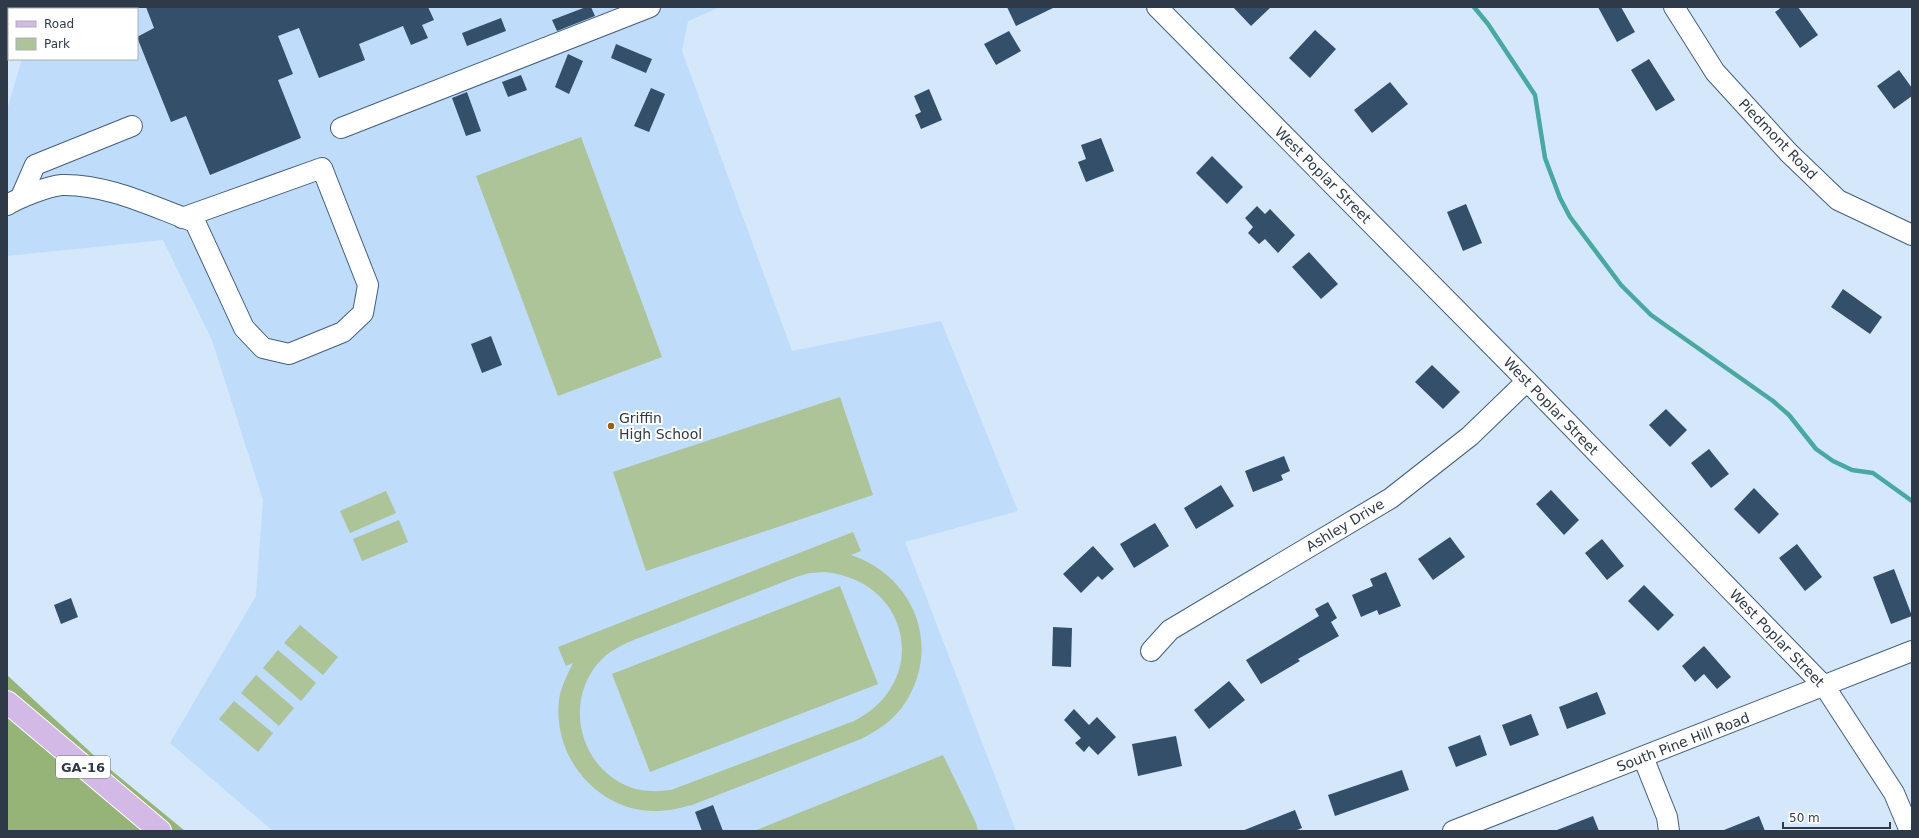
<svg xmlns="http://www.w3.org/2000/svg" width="1919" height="838" viewBox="0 0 1919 838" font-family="'DejaVu Sans',sans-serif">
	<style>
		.built { fill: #bfdcfb }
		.green { fill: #adc398; fill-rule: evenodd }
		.forest { fill: #96b477 }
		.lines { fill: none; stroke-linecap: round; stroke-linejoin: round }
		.stream { stroke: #4aa8a2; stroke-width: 4.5 }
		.building { fill: #344f6a }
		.minor-casing { stroke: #445f7b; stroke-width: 22 }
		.major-casing { stroke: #fff; stroke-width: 24 }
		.minor { stroke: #fff; stroke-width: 20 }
		.major { stroke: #d3b9e6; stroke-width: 22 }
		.poi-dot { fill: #966117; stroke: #fff; stroke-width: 1.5 }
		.labels { text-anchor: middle; stroke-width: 4; stroke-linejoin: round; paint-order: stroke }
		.shield { fill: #fff; stroke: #6d757e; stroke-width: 1 }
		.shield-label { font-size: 13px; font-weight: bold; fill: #2e3a47 }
		.street-label { font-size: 14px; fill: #2e3a47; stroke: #fff }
		.poi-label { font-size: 14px; fill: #2e3a47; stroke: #fff; text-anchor: start }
	</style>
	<rect width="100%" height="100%" fill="#d4e7fb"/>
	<path class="built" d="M36,7H720L688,21L682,51L792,351L941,321L1018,511L905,542L1016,831H273L170,743L256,596L263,500L212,340L163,240L7,256V110L22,59H137V9H36Z"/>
	<g class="green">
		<path d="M581,137L662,357L558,396L476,176Z"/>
		<path d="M840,397L873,495L646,571L613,472Z"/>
		<path d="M386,491L396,513L350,533L340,511Z"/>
		<path d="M399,520L408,542L362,561L353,539Z"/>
		<path d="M853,532L861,551L851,555C914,576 942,646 905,703C895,719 879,730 861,739L692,805C680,808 669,811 656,811C596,812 549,753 560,694C563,683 568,673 573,663L566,666L558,647ZM825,572C911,581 931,682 854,721L671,790C655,792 640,792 625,785C577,763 564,697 602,659C610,651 620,646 631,641L796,577L810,573Z"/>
		<path d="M840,586L878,684L650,772L612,674Z"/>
		<path d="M300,625L338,657L323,675L284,643Z"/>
		<path d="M278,650L316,683L301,701L263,668Z"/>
		<path d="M256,675L294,708L279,726L241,693Z"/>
		<path d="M234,701L273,733L258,752L219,719Z"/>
		<path d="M943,755L976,823L978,831H754Z"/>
	</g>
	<path class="forest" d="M7,675L100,761L185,831H7Z"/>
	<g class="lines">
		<path class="stream" d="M1474,7L1488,24L1535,95L1545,158L1560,198L1570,217L1621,285L1651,315L1773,401L1789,415L1816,449L1833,461L1852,470L1873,473L1912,501"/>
	</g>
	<g class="building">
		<path d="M146,7H428L434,20L422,25L428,38L411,45L403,26L359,44L365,60L319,78L299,28L278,36L293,74L278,80L301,138L210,175L186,116L171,122L137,37L154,28Z"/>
		<path d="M586,7H591L595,16L557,31L552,20Z"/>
		<path d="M1007,7H1055L1016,26Z"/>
		<path d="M1233,7H1271L1251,26Z"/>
		<path d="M1598,7H1621L1635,32L1617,42Z"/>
		<path d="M1782,7H1798L1818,35L1800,48L1775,12Z"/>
		<path d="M501,18L506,31L467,46L462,33Z"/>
		<path d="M1315,30L1336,49L1310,78L1289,58Z"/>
		<path d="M1009,31L1021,51L996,65L984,44Z"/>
		<path d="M616,44L652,59L646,73L611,58Z"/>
		<path d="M568,54L583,61L569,94L555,87Z"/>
		<path d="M1649,59L1675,100L1656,111L1631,70Z"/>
		<path d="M1899,70L1912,88V96L1894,109L1877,86Z"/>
		<path d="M521,75L527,90L508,97L502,82Z"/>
		<path d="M1390,82L1408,104L1372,133L1354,110Z"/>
		<path d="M651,88L665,94L649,132L634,126Z"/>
		<path d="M929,89L942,120L921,129L915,115L921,112L914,96Z"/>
		<path d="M467,92L481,131L466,136L452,98Z"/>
		<path d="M1101,138L1114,171L1086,182L1078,162L1086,159L1081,145Z"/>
		<path d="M1212,156L1243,187L1227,204L1196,173Z"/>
		<path d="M1466,204L1482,243L1463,251L1447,212Z"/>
		<path d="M1257,206L1265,214L1270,209L1295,235L1278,253L1265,239L1259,244L1248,233L1253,227L1245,218Z"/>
		<path d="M1309,252L1338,284L1321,299L1292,267Z"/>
		<path d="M1843,289L1882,317L1870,334L1831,307Z"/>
		<path d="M491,336L502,365L482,373L471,344Z"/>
		<path d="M1432,365L1460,392L1443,409L1415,382Z"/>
		<path d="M1666,409L1687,430L1670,447L1649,425Z"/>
		<path d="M1709,449L1729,474L1711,488L1691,463Z"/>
		<path d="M1284,456L1290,471L1281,475L1283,480L1253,492L1245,471Z"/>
		<path d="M1221,485L1234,506L1196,529L1184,508Z"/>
		<path d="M1754,488L1779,514L1759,534L1734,509Z"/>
		<path d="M1551,490L1579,520L1564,535L1536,504Z"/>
		<path d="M1155,523L1169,546L1134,568L1120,544Z"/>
		<path d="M1450,537L1465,557L1433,580L1418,559Z"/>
		<path d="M1602,539L1624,566L1607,580L1585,553Z"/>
		<path d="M1797,544L1822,577L1805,591L1779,558Z"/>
		<path d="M1093,546L1114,569L1102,580L1098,576L1081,593L1063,574Z"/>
		<path d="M1894,569L1912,616L1891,624L1873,577Z"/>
		<path d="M1386,572L1401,606L1379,615L1377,610L1361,617L1352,595L1373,586L1370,579Z"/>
		<path d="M1644,585L1674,615L1658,631L1628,601Z"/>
		<path d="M71,598L78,617L61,624L54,605Z"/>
		<path d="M1328,602L1337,618L1331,622L1339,636L1298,659L1300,661L1261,684L1246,660L1319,616L1315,609Z"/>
		<path d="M1053,627L1072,628L1071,667L1052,666Z"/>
		<path d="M1704,646L1731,677L1717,689L1704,674L1695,682L1682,666Z"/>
		<path d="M1229,681L1245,700L1209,729L1194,710Z"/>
		<path d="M1597,692L1606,714L1567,729L1559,707Z"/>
		<path d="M1074,709L1089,725L1097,717L1116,737L1098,755L1089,746L1084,752L1075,743L1081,738L1064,720Z"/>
		<path d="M1531,714L1539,735L1510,746L1502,725Z"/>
		<path d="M1480,735L1487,755L1456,767L1448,747Z"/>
		<path d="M1176,736L1182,766L1138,776L1132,744Z"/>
		<path d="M1402,770L1409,790L1335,816L1328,795Z"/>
		<path d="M713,805L723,831H702L695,812Z"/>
		<path d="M1295,810L1302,828L1295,831H1242Z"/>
		<path d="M1593,816L1599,831H1557V830Z"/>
		<path d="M1759,816L1765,831H1724V830Z"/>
	</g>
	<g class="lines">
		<g class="minor-casing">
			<g id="minor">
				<path d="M1157,7L1527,381L1825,687L1894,793L1910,831"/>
				<path d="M1674,7L1715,72L1789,153L1838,200L1912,235"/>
				<path d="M341,128L650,7"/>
				<path d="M21,197L35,165L132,126"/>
				<path d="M7,205C19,198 48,186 62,185C108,184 153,207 195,222L244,328L263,348L289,354L343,332L363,313L368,285L322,168L182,218"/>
				<path d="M1151,651L1170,630L1391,498L1470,436L1527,381"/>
				<path d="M1643,757L1667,817L1669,831"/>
				<path d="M1453,831L1912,651"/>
			</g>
		</g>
		<g class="major-casing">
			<path id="major" d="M7,702L160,831"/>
		</g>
		<use href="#minor" class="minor"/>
		<use href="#major" class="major"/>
	</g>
	<circle class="poi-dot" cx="611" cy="426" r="4"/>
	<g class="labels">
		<rect class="shield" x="56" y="756" width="54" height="22" rx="3"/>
		<g class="shield-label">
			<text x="83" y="772">GA-16</text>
		</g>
		<g class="street-label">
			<text transform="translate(1778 139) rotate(46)" y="5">Piedmont Road</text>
			<text transform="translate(1323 175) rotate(45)" y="5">West Poplar Street</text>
			<text transform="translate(1551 406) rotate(46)" y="5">West Poplar Street</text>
			<text transform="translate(1345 525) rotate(-31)" y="5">Ashley Drive</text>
			<text transform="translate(1777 638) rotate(46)" y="5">West Poplar Street</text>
			<text transform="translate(1683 742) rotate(-21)" y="5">South Pine Hill Road</text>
		</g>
		<g class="poi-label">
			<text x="619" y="423">Griffin<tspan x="619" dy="16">High School</tspan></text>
		</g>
	</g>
	<rect width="1919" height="838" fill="none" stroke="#2e3a47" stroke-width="16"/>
	<rect x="8" y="8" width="130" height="52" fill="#ffffff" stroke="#abb0b5"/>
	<rect x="16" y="21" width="20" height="6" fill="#d3b9e6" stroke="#abb0b5"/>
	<text x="44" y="28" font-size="12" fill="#2e3a47">Road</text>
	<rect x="16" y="38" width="20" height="12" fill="#adc398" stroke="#abb0b5"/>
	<text x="44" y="48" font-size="12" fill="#2e3a47">Park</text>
	<path d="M1783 822v6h107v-6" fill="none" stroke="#2e3a47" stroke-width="2"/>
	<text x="1789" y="822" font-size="12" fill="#2e3a47" stroke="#ffffff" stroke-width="3" paint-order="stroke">50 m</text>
</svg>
